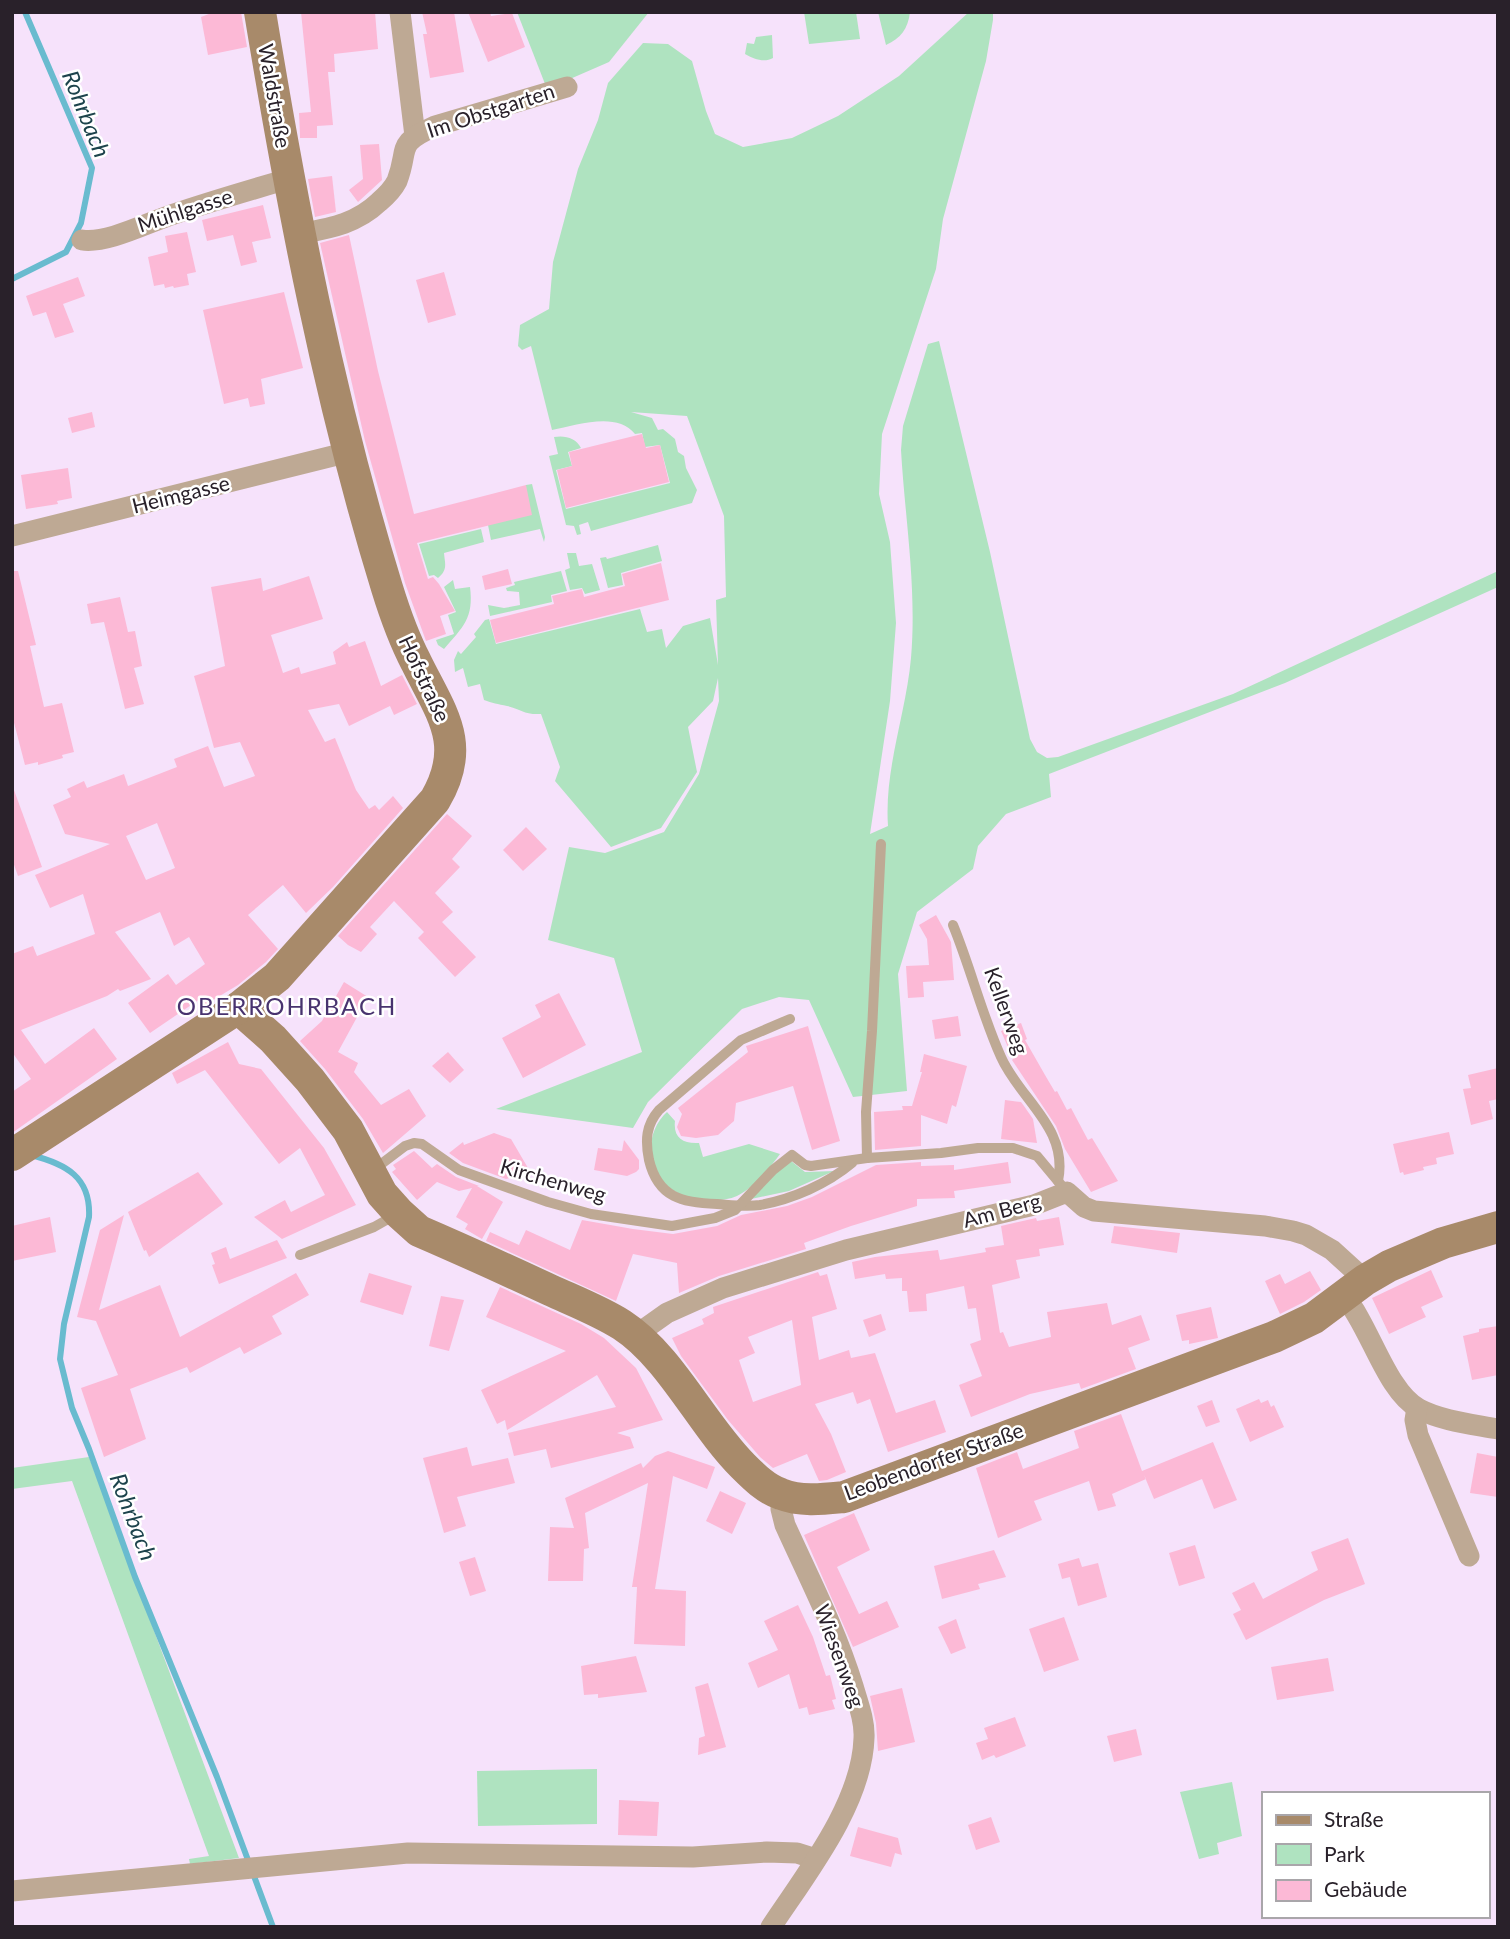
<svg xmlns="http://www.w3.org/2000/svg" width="1510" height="1939" viewBox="0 0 1510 1939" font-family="Lato,sans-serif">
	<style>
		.green { fill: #afe3c0 }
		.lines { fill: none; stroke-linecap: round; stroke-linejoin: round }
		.stream { stroke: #69bbcf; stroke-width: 6 }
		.building { fill: #fcb9d6; fill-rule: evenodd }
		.lane { stroke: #bea994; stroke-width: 10 }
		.street { stroke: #bea994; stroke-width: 21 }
		.secondary { stroke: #a88a6a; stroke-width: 32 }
		.labels { text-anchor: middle; stroke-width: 5; stroke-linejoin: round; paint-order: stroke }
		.street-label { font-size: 21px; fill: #29212a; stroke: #fff }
		.water-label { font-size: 23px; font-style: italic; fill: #1d434c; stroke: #fff }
		.quarter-label { font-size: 24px; letter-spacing: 2px; fill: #48336f; stroke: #fff }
	</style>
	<rect width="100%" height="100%" fill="#f6e2fb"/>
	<g class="green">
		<path d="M517,12H649L609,62L547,89Z"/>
		<path d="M804,12H856L860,39L809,44Z"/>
		<path d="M878,12H910C908,29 901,38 886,45Z"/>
		<path d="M969,12H993V20L986,61L943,219L936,269L882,434L879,494L890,542L896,623L890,701L870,834L888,826C884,769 906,714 911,658C917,588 905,519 901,450L903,426L928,344L939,341L990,552L1030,739L1037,752L1047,758L1058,757L1233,694L1498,571V587L1285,683L1049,774L1051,797L1006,814L978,846L973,869L917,912L898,974L907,1091L853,1097L809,1000L779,997L742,1009L648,1102L633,1128L496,1109L642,1052L614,958L548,940L569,847L605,853L664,832L699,774L719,701L718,678L713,701L688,727L697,772L661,828L611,847L555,781L560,767L541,714C524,715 521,709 507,706C498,704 492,703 484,700L480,684L468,687L463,668L455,672L454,660L458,651L461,654L476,637L474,634L485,620L489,619L496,644L640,609L647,632L662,629L666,648L683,626L710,618L718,665L716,600L726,597L724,516L687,416L631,412L652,418L658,430L663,429L675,439L678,452L684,456L686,468L697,490L692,503L591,531L588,522L579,525L581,534L577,535L574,526L566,525L549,456L558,454L554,437C565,435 576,438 581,448L568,452L572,466L556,470L566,509L670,483L660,445L645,447L642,433L635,434C617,411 577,425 552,430L531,346L522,350L518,346L520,325L549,309L553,262L578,169L598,120L608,83L643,43L668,44L692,61L706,111L715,134L743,147L792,138L838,116L899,76Z"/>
		<path d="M772,35L773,58C764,63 754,59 745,54L747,43L754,44L756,37Z"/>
		<path d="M532,484L545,537L544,542L540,529L491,540L488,525L526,485Z"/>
		<path d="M481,529L484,542L444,553C445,564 448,570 438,578L434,575L429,576L419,544Z"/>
		<path d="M658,545L662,561L621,573L623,585L608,588L600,558L606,557L607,559Z"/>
		<path d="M567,553H576L579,566L592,564L600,590L585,594L582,588L570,590L565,570L570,568Z"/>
		<path d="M561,571L567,591L551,595L552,602L490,616L488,605L504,608L520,605L519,592L507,591L506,588L515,585L514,582Z"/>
		<path d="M453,580L455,589L470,587C474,618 463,627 444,649L438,645L436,640L454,634L448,615L456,612L444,587Z"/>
		<path d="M667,1112L675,1121C673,1138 683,1144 699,1143L703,1157L749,1144L780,1154C769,1169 754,1188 737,1196C719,1204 686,1201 670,1188C645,1169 645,1132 667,1112Z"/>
		<path d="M788,1161H791L805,1172L834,1171L789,1191L751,1199Z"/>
		<path d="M89,1457L239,1858L190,1864L189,1859L209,1856L72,1481L12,1489V1468Z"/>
		<path d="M597,1769V1824L478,1826L477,1771Z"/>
		<path d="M1232,1782L1242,1836L1217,1843L1219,1854L1199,1859L1180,1792Z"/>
	</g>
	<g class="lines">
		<g class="stream">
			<path d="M12,279L66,252L81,223L92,168L25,12"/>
			<path d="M31,1155C66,1164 91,1177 89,1217L64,1324L60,1359L72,1408L89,1449L135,1577L217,1777L273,1927"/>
		</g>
	</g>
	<g class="building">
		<path d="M214,12H241L247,47L208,55L201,17Z"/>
		<path d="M301,12H375L378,49L334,54L335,72H328L333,125L317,126V138H300V135L299,113L311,112Z"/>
		<path d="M422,12H454L464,72L430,78L423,34H427Z"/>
		<path d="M468,12H490L491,16L512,13L525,47L488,62Z"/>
		<path d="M379,144L382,180L358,202L349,190L363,179L360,145Z"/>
		<path d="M332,176L336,212L315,217L308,179Z"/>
		<path d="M263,205L271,238L252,242L257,262L241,266L233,235L207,241L202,220Z"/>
		<path d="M187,232L196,272L187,274L189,285L174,288L173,286L165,288L164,284L154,286L148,257L168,252L165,236Z"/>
		<path d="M349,235L378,371L414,514L526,485L532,515L417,543L428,579L433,577L439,584L455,611L440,616L446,634L426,641L405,583L365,441L320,243Z"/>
		<path d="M444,272L456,315L428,323L416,280Z"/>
		<path d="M78,277L85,296L63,304L74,332L55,338L46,312L33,316L26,296Z"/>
		<path d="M284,292L303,368L261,379L265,404L250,407L248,398L224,404L203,310Z"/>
		<path d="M92,412L95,427L72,433L68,418Z"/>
		<path d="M642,434L646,448L660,445L669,482L566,508L557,470L572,466L569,452Z"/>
		<path d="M68,468L72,498L57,501L58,504L26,509L21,475Z"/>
		<path d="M661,563L669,600L496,643L490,620L554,604L552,596L582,589L584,597L625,586L622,574Z"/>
		<path d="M508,569L512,584L485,590L482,576Z"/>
		<path d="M12,571H18L36,645L30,646L44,707L62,703L74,752L62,755L63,758L38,765V762L25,765L12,715Z"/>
		<path d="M309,576L323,619L271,635L283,673L299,667L301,674L336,664L333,652L347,642L349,647L365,641L381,686L402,675L417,704L394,715L390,706L349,726L339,704L308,710L325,742L335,738L356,790L369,809L375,805L379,810L393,796L403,808L333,887L306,913L283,885L248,915L278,949L266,962L238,985L203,1006L200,999L150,1033L128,1003L168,974L176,985L205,964L189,937L174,946L160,912L115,932L151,979L120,991L118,989L107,996L21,1030L45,1064L94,1028L117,1059L12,1133V1092L31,1079L12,1052V954L33,946L37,956L95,934L83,894L50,908L35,875L110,844L65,834L53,805L71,797L67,789L84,781L87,788L124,774L128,786L177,767L174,759L208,746L224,787L255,776L240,742L214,748L194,676L225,666L211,587L261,578L263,591ZM157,823L175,868L146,880L126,836Z"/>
		<path d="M120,597L128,632L135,631L142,666L134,668L144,704L125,709L104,622L91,624L87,604Z"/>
		<path d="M12,790H14L42,867L18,876L12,859Z"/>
		<path d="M447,814L472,836L452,859L460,867L435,893L453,912L442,922L476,957L455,977L418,938L424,932L394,901L370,927L377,934L361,952L348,945L338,936Z"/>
		<path d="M526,827L547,849L523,871L503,850Z"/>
		<path d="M936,915L951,942L954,980L923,982L924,997L908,998L906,966L929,965L927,939L919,925Z"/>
		<path d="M344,982L368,997L338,1052L358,1063L354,1072L381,1105L409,1089L426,1116L383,1153L363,1119L325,1069L300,1041L322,1021Z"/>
		<path d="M559,993L586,1045L523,1078L502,1038L541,1017L535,1005Z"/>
		<path d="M958,1016L961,1036L935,1039L932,1020Z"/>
		<path d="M1021,1023L1027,1039L1025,1040L1045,1075L1055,1092L1057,1091L1067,1110L1071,1108L1088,1140L1092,1138L1118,1181L1091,1192L1065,1149L1056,1126L1012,1060L1013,1059L1001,1031Z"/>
		<path d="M808,1026L840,1141L812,1150L793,1086L736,1103L734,1121L718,1135L696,1138L681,1136L677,1127L682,1114L678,1108L748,1052L746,1046Z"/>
		<path d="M228,1042L239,1064L261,1069L324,1148L356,1205L282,1239L254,1217L285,1200L291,1212L325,1195L300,1148L279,1164L205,1070L177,1084L172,1073Z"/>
		<path d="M448,1052L464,1070L450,1083L432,1066Z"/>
		<path d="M924,1054L967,1066L956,1107L952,1105L947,1124L921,1115V1146L875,1150L874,1112L903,1110L902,1106H912L922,1072H920Z"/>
		<path d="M1498,1068V1099L1489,1101L1493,1119L1471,1125L1463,1089L1471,1088L1468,1075Z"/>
		<path d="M1005,1100L1021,1102L1024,1106L1033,1119L1037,1143L1001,1139Z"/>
		<path d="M1449,1132L1454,1154L1436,1158L1437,1164L1423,1167L1424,1170L1404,1175L1403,1172L1400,1173L1393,1144Z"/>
		<path d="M494,1133L511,1139L528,1168L515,1176L506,1179L463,1163L449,1153L463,1142L464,1145Z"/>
		<path d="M624,1140L639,1160V1169L636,1172L627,1176L594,1170L598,1148L622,1151Z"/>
		<path d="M414,1151L432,1168L437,1164L456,1177L479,1186H477L503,1202L482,1239L465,1229L468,1224L456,1217L472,1188L459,1191L437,1182L417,1200L392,1172L396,1169L393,1165Z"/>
		<path d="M921,1162V1166L954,1165V1170L1008,1162L1011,1183L954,1191L955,1198L917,1199V1206L851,1226L804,1243L806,1249L719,1276L679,1293L677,1263L633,1254L616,1301L486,1241L490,1232L519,1245L526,1230L570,1250L582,1220L633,1229L673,1234L717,1226L741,1215L787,1206L812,1197L876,1165Z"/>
		<path d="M198,1172L223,1204L149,1257L146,1250L144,1251L128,1212Z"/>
		<path d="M124,1215L99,1310L160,1285L180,1337L296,1273L309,1295L272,1316L282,1334L244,1354L240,1347L190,1373L187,1367L130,1389L146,1439L104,1457L81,1388L118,1375L96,1321L77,1317L100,1230Z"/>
		<path d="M50,1217L56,1252L12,1261V1226Z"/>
		<path d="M1059,1217L1064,1245L1039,1249L1040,1256L1016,1260L1020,1278L992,1285L1000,1333L1003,1332L1009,1347L1051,1337L1047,1312L1107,1303L1112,1325L1141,1315L1150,1340L1128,1348L1136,1369L1081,1389L1079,1383L1030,1394L971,1417L959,1385L982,1376L970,1344L981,1340L976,1308L968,1309L964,1286L926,1294L927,1311L909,1312L907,1291H902V1278L886,1279L885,1274L855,1279L852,1262L875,1257L938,1250L940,1260L986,1252L985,1248L1004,1245L1001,1226L1036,1218L1037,1221Z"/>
		<path d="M1114,1226L1180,1233L1177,1253L1111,1243Z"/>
		<path d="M277,1240L287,1258L219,1284L212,1265L215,1264L211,1253L226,1247L230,1259Z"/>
		<path d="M1431,1270L1443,1297L1421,1307L1426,1317L1389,1334L1372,1298Z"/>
		<path d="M1310,1271L1321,1290L1304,1302L1280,1314L1265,1281L1280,1274L1285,1284Z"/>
		<path d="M818,1272L820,1276L827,1274L837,1309L812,1317L819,1360L849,1350L851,1358L875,1353L896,1413L935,1400L946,1432L888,1452L870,1399L857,1404L853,1392L815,1404L831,1434L846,1472L827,1480L819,1481L807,1454L773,1468L760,1457L728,1420L681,1356L672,1338L704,1324L702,1319L714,1313L713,1307ZM792,1320L801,1385L753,1402L739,1360L755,1353L748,1337Z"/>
		<path d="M369,1273L412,1286L403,1315L360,1302Z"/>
		<path d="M500,1287L581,1324L604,1338L636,1368L663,1420L617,1433L630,1437L634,1448L551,1468L546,1449L514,1456L508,1433L616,1407L597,1375L507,1430L505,1420L497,1424L481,1390L566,1351L486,1317Z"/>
		<path d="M441,1296L464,1300L449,1351L429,1346Z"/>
		<path d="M1211,1307L1218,1338L1189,1344V1340L1182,1341L1176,1315Z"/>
		<path d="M881,1314L886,1330L869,1337L863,1320Z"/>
		<path d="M1498,1326V1375L1472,1380L1463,1336L1479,1332V1329Z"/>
		<path d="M1259,1399L1261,1403L1268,1400L1271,1407L1274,1405L1284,1427L1250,1442L1236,1409Z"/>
		<path d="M1212,1400L1220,1422L1206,1427L1197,1406Z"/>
		<path d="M1121,1414L1142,1471L1213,1442L1237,1500L1214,1509L1202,1479L1154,1499L1144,1475L1146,1479L1112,1494L1116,1506L1098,1511L1089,1481L1034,1501L1042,1520L998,1538L976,1468L1017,1452L1023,1469L1079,1448L1074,1431Z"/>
		<path d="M467,1447L472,1466L508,1458L515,1483L457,1497L466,1526L444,1533L423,1458Z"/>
		<path d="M668,1451L715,1467L707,1489L673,1476L655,1589L686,1591L685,1646L634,1644L637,1587H632L648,1483L585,1513L589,1548L584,1549L583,1581H548L550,1527L574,1528L565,1498L641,1463L643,1468L655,1456Z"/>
		<path d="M1477,1453L1498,1457V1497L1470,1493Z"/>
		<path d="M720,1491L746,1503L732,1534L706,1521Z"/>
		<path d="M854,1513L870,1550L837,1567L859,1614L887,1601L899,1627L853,1647L804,1535Z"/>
		<path d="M1348,1538L1365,1584L1324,1600L1246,1640L1233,1614L1241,1610L1232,1593L1254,1582L1263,1599L1318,1570L1311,1552Z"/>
		<path d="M1195,1545L1205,1578L1179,1586L1169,1553Z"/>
		<path d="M994,1550L1006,1577L978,1584L980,1589L942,1599L934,1566Z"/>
		<path d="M475,1557L486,1591L470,1596L459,1562Z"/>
		<path d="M1079,1558L1082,1567L1098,1563L1107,1597L1078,1606L1070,1577L1062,1579L1058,1564Z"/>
		<path d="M798,1605L813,1637L826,1676L830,1675L836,1699L832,1700L835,1709L809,1715L807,1707L799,1709L789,1674L758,1688L748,1663L778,1650L764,1621Z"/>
		<path d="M1064,1617L1079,1660L1044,1672L1029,1629Z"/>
		<path d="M956,1619L966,1648L951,1654L938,1627Z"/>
		<path d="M636,1656L647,1692L598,1698V1694L584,1695L581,1666Z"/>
		<path d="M1328,1658L1334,1691L1277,1700L1271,1667Z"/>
		<path d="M708,1683L726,1747L698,1755L699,1738L705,1736L695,1687Z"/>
		<path d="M902,1688L915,1742L878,1751L876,1723L870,1696Z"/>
		<path d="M1015,1717L1026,1746L996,1758L994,1755L982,1760L976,1743L988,1739L984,1728Z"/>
		<path d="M1136,1729L1142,1755L1114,1762L1107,1736Z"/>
		<path d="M619,1800L659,1802L657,1836L618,1835Z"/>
		<path d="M991,1817L1000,1842L976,1850L968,1825Z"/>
		<path d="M858,1827L898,1838L902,1855L895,1853L891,1867L850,1856Z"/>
	</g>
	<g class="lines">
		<g class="lane">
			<path d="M953,925C971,969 982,1015 1001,1057C1020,1100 1069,1128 1058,1181"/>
			<path d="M790,1019L741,1040L659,1110C646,1125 645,1140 649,1160C658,1198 683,1203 717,1204C731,1205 746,1207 760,1205C793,1199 827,1184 852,1163"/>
			<path d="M867,1158L866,1112L872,1031L881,844"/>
			<path d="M372,1171L405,1146L414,1143L422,1144L459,1170L548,1202L591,1214L672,1226L715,1218L735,1210L773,1170L792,1155L805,1165L811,1166L867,1158L941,1153L978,1148H1013L1037,1156L1067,1192"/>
			<path d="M300,1255L374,1227L397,1214"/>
		</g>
		<g class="street">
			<path d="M400,12L415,136"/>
			<path d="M299,234C330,228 356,224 379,202C386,196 393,189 397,181C410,147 394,145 435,126L567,87"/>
			<path d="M82,240C107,244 149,222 174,214C212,201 250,190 288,179"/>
			<path d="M12,536L349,452"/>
			<path d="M1344,1296C1370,1326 1386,1391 1419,1409C1442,1421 1472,1424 1498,1429"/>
			<path d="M636,1335L667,1313L723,1288L846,1250L1034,1205L1067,1192L1084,1207L1094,1211L1265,1226L1293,1231L1306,1235L1332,1250L1365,1280"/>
			<path d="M1417,1408L1415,1420L1418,1435L1469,1556"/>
			<path d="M12,1891L408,1853L693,1857L767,1852L797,1853L816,1859"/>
			<path d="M771,1927C806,1874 862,1804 864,1738C865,1721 858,1703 853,1686C836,1630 809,1578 785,1525L781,1509V1494"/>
		</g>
		<g class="secondary">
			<path d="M238,1008L273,1039L310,1080L348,1130L382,1194L399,1213L419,1231C463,1250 507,1270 550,1290C574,1301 600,1311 622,1325C671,1357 701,1424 743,1466C754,1477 766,1489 781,1494C801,1502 824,1499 844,1497L1274,1337L1314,1318L1365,1280L1389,1266L1443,1243L1498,1227"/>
			<path d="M12,1155L238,1008L277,977L435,800C468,744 441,713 416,662C404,639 395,614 387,588C329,400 292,206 260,12"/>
		</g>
	</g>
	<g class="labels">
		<g class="street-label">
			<text transform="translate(274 96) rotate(80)" y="7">Waldstraße</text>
			<text transform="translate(491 111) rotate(-18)" y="7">Im Obstgarten</text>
			<text transform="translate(185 211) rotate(-18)" y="7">Mühlgasse</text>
			<text transform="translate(181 495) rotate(-14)" y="7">Heimgasse</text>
			<text transform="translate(424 679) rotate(65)" y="7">Hofstraße</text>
			<text transform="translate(1006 1011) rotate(70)" y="7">Kellerweg</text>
			<text transform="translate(553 1181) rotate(16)" y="7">Kirchenweg</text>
			<text transform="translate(1002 1211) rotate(-15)" y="7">Am Berg</text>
			<text transform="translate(934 1462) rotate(-20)" y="7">Leobendorfer Straße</text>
			<text transform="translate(839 1656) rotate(70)" y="7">Wiesenweg</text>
		</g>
		<g class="water-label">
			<text transform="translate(86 114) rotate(68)" y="8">Rohrbach</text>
			<text transform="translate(133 1517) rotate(69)" y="8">Rohrbach</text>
		</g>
		<g class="quarter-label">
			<text x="287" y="1015">OBERROHRBACH</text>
		</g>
	</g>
	<rect width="1510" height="1939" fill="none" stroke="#29212a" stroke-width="28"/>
	<rect x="1262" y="1792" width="228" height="126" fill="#ffffff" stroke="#a9a6aa" stroke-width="2"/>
	<rect x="1276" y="1815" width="35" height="10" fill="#a88a6a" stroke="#a9a6aa" stroke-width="2"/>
	<text x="1324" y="1827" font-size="21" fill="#29212a">Straße</text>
	<rect x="1276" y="1844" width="35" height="21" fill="#afe3c0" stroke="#a9a6aa" stroke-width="2"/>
	<text x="1324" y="1862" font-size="21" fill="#29212a">Park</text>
	<rect x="1276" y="1880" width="35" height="21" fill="#fcb9d6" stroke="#a9a6aa" stroke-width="2"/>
	<text x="1324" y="1897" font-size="21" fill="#29212a">Gebäude</text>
</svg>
